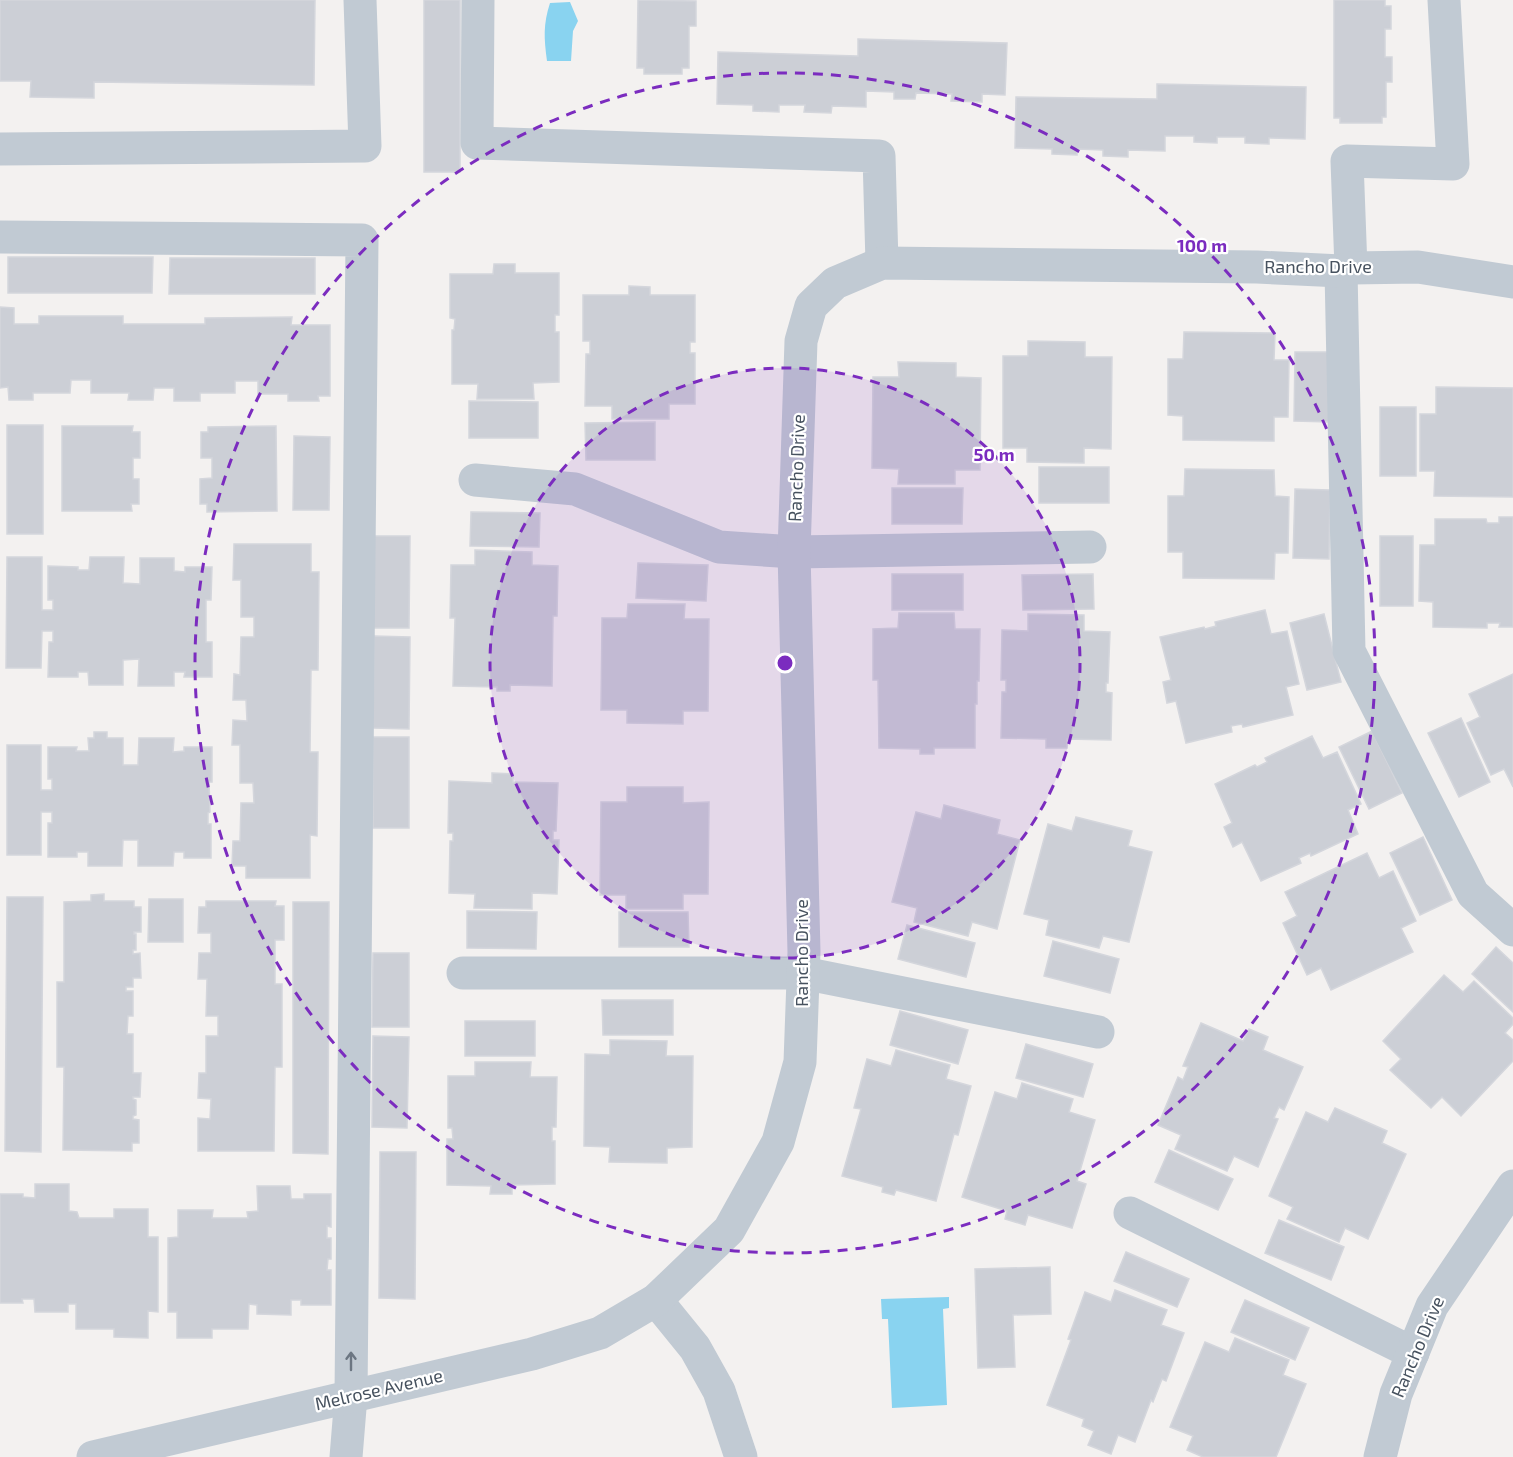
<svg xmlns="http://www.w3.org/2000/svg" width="1513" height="1457" viewBox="0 0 1513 1457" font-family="'Exo 2',sans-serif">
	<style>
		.water { fill: #89d3f0 }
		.building { fill: #cccfd6; stroke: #d4d6dc; stroke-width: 1.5 }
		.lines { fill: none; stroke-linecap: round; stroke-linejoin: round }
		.minor { stroke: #c1cad3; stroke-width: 33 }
		.oneway { stroke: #6c7682 }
		.ring { fill: none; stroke: #7b2cbf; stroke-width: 3; stroke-dasharray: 10 8 }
		.labels { text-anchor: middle; stroke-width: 4.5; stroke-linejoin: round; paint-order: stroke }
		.street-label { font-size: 18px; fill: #47525f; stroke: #fff }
		.centre { fill: #7b2cbf; stroke: #fff; stroke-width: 3 }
		.ring-label { font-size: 18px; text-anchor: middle; font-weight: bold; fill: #7b2cbf; stroke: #fff; stroke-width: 4.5; stroke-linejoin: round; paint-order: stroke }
	</style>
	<rect width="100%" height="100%" fill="#f3f1f0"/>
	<g class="water">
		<path d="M570,2L578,21L573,31L571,61H547C544,38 543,25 550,3Z"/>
		<path d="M949,1297V1308L943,1309L947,1405L892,1408L888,1319H882L881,1299Z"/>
	</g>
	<g class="building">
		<path d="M0,0H315L314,85L94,82V98L30,97L31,81H0Z"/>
		<rect x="424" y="0" width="36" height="172"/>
		<path d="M638,0L696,1V26H689V68H682V74H644V68H637Z"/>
		<path d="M1334,0H1385V6H1391V29H1385V57H1392V82H1386V117H1382V123H1340V118H1334Z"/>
		<path d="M858,39L1007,43L1005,95L982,94V102L951,101L952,94L916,93L915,99H894V92L866,91V107L832,106L831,113L804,112L805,105H779V112L753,111V105L717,104L718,52L858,56Z"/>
		<path d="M1157,84L1306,87L1305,139L1269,138V144L1245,143V137H1217V143L1194,142V136H1165V151L1128,150V157L1103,156V150L1077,149V155L1052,154V149L1015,148L1016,97L1157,99Z"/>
		<path d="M8,257H153L152,293H8Z"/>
		<path d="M170,258H315V294H169Z"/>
		<path d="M494,264H515V273H559V315H555V332H559V382L533,383L534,399H477L478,384H452V330H454L455,319L450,318V274H493Z"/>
		<path d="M629,286L650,287V295H695V342H690V353H695V404H669V419H612V406H585L586,354H590V341H583V295H629Z"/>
		<path d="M0,307L14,308V324H39V316H123V324H205V318L292,317L291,325H330V396H318L319,401H288V394H258V381H235V393H200V401H174V388H154L153,400H128L129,393H91V380H71L70,393H33V400H9L8,387L0,388Z"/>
		<path d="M1184,332L1275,333L1274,360H1289L1288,417H1274V441L1183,440V416L1168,415V359H1183Z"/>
		<path d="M1028,341L1085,342V357H1112L1111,449L1084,448V463L1027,462V448H1003V356H1028Z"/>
		<path d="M1295,352H1331L1330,422L1294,421Z"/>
		<path d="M898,362L956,363V377L981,378L980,470H955V484H898L899,469L872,468L873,377H899Z"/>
		<path d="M1436,387L1513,388V497L1434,496L1435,471H1420V414H1436Z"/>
		<path d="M469,401L538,402V438H469Z"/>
		<rect x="1380" y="407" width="36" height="69"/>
		<path d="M655,422V460H586L585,423Z"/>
		<rect x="7" y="425" width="36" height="109"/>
		<path d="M62,426H133L132,432H140V458H133V479H139V504H131L132,511H62Z"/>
		<path d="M276,426L277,511L207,512V504H200V479L212,478V458H201V432H208V427Z"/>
		<path d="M294,436L330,437L329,510H293Z"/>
		<rect x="1039" y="467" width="70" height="36"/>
		<path d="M1185,469L1274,470L1275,496L1289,497L1288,553H1275L1274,579L1183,578V552H1168V496H1184Z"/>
		<path d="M892,488H963L962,524H892Z"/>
		<path d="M1295,489L1330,490L1329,559L1293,558Z"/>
		<path d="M471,512L540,513L539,547L470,546Z"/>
		<path d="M1499,517H1513V627H1499L1500,623H1487V628L1433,627V602L1419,601L1420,545H1435V519H1486L1487,523H1499Z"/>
		<path d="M374,536H410L409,628H373Z"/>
		<rect x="1380" y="536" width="33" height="70"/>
		<path d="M234,544H311V572H319L318,670H311L310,752H318L317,836L310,835V878H246V866H232L233,841H240L241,803H254L253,783H240V745H232L233,720L247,721L246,700H233L234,674L240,675L241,637H254V617H241V580H233Z"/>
		<path d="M475,550L532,552V565L558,566L557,616H553L552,686L510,685V691H497V687L453,686L455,618H450L451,565H475Z"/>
		<path d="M7,557H42V610H53V600H48V566L78,567V570H89L90,557H124L123,583L140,584V558H174V571L185,572V567H212L211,600H206V642H212V677H184L185,672H174V686H138L139,659L123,660V685H89L88,672H78V677H48L49,642H53V631H42L41,668H6Z"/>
		<path d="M638,563L708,565L706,601L636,598Z"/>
		<rect x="892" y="574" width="71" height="36"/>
		<path d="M1093,574L1094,609L1023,610L1022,575Z"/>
		<path d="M628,604H685L684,619H709L708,711H683V724L627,723V710H601L602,618H627Z"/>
		<path d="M1265,610L1271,634L1287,631L1299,684L1286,687L1293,715L1243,727L1242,724L1231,726L1232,732L1186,743L1176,701L1167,703L1163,682L1171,680L1160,637L1204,627L1205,629L1216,626L1215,622Z"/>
		<path d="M899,613H954L955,629H980L979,681H977V704H975V748H934V754H920V749L879,748L878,680H873V629L898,628Z"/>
		<path d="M1028,614L1084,615V631L1110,632L1108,683H1106V692L1112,693L1111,740L1067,739V748H1046V739L1001,738L1002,692H1006V680H1001L1002,630L1028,631Z"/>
		<path d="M1324,614L1341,682L1307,690L1290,623Z"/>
		<path d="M374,636L410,637L409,729L373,728Z"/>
		<path d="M1513,674V787L1504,769L1491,775L1467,723L1480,717L1469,694Z"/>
		<path d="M1461,718L1490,782L1459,797L1428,733Z"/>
		<path d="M1372,731L1402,793L1369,809L1339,747Z"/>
		<path d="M94,732H107V738H123V765H138L139,738H174L173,752L184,751V747H212V782H209L210,812L208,813V824H211V858H184V852H174L173,866H138V840H123L122,866H88V852H77V857H48V823H52V812H41V855H7V745H41V790H52V779H48V747H77L76,751H89L88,738H94Z"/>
		<path d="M1312,736L1323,758L1337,752L1361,804L1348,810L1358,834L1311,856L1310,853L1299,858L1301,863L1261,881L1242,842L1233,847L1224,827L1232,823L1215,784L1255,765L1257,767L1267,762L1265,758Z"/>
		<rect x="373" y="737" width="36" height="91"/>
		<path d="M492,773L513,774V782L558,783L556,831H553V840H559L557,894L532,893V909L474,908L475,894L449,893L450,841H453V833H448L449,781L492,783Z"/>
		<path d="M627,787H683V803L709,802L708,894H683V909H626V895H600L601,802H627Z"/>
		<path d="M944,805L1000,820L997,834L1020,840L997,929L972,922L968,936L914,922L917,908L892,902L916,812L941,819Z"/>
		<path d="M1076,817L1132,831L1128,846L1152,852L1129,942L1103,936L1099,948L1046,935L1049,920L1024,914L1048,824L1072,831Z"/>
		<path d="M1423,837L1452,900L1420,915L1390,853Z"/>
		<path d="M1367,853L1379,878L1393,871L1416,921L1401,928L1413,952L1331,990L1321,968L1307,975L1283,923L1297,916L1285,892Z"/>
		<path d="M104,894V901H134V907H141V932H134V934H136V950H133V954L140,953L141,978H133V987H126V991H133V1016H128L127,1034H133V1073H141L140,1097H133V1099L136,1100V1115L133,1116V1119L139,1120V1143H132V1151L63,1150L64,1067H57V982H64V902L91,901V895Z"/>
		<path d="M7,897H43L41,1152L5,1151Z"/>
		<path d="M149,899H183V942H148Z"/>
		<path d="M206,901H276L275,906H284V940H275V984H282V1067H275L274,1151H198V1118L210,1119L211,1099L198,1098L199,1073H206V1036H218V1016H206L207,979H198L199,953H211V933H198L199,907H206Z"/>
		<path d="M293,902H329L328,1154L293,1153Z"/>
		<path d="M467,911L537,912L536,949L467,948Z"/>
		<path d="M619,912H688L689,947H619Z"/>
		<path d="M907,925L975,943L966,977L898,959Z"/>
		<path d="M1053,941L1119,959L1110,993L1044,976Z"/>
		<path d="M1496,947L1513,963V1012L1472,974Z"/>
		<path d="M373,953H409V1027H372Z"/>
		<path d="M1444,975L1463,992L1474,981L1513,1018V1024L1505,1033L1513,1040V1061L1461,1116L1442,1097L1431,1108L1390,1070L1401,1059L1383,1041Z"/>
		<path d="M602,1000H673V1035H603Z"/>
		<path d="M900,1011L968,1030L958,1064L890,1045Z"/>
		<rect x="465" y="1021" width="70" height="35"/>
		<path d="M1201,1023L1243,1041L1249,1029L1268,1037L1263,1050L1303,1067L1284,1110L1279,1107L1274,1118L1278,1119L1258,1167L1234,1156L1227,1171L1175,1149L1181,1135L1158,1125L1178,1077L1183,1080L1188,1067L1183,1066Z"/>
		<path d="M373,1036L409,1037L407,1128L372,1127Z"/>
		<path d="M610,1040L667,1041L666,1056H693L692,1147L667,1148V1163L609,1162L610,1147L584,1146L585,1054L610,1055Z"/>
		<path d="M1026,1044L1093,1064L1083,1097L1016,1078Z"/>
		<path d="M896,1050L950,1065L946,1079L971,1086L958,1135L954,1134L936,1201L896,1190L894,1195L882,1192L883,1187L842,1176L861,1109L854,1108L867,1059L891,1066Z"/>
		<path d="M475,1062H531L530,1077H557L556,1127H552V1141H555V1184L512,1185V1194H490L491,1186L447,1185V1139H453L452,1128H448V1076H475Z"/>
		<path d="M1022,1083L1073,1099L1069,1112L1095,1120L1077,1181L1086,1184L1072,1228L1028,1215L1025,1225L1005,1219L1007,1211L962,1197L995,1092L1017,1099Z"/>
		<path d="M1335,1108L1387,1131L1382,1143L1406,1154L1368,1239L1345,1228L1339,1242L1287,1219L1293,1207L1269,1196L1306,1112L1328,1122Z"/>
		<path d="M1169,1150L1233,1179L1218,1210L1155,1182Z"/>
		<path d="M380,1152H416L415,1299L379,1298Z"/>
		<path d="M35,1184H69V1211L77,1212L79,1218H114V1209H148V1237H158V1312L148,1311V1338L114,1337V1329H76V1304H68V1312H35L34,1299H22L23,1303H0V1194H23V1197L35,1198Z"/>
		<path d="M257,1186H290L291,1199H304V1194H331V1227L327,1226V1238H331V1259H328L327,1270H331V1305H301V1300H291V1315L257,1314V1305L249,1304L248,1329H212V1338H177V1312H168V1238L178,1237V1210H213L212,1218H248L247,1212L258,1211Z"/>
		<path d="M1279,1220L1344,1247L1331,1280L1265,1253Z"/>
		<path d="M1126,1252L1189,1279L1177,1307L1114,1281Z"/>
		<path d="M1050,1267L1051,1314L1013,1315L1015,1367L978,1368L975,1269Z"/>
		<path d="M1115,1290L1167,1310L1161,1325L1184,1333L1166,1381L1162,1379L1153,1402L1151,1400L1135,1442L1118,1435L1111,1454L1088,1445L1094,1431L1082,1426L1084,1419L1047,1405L1071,1340L1068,1339L1085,1292L1111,1302Z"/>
		<path d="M1245,1300L1309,1328L1295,1360L1231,1332Z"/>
		<path d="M1235,1338L1289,1360L1283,1375L1306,1384L1276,1457H1203L1187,1450L1193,1436L1170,1427L1205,1342L1229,1352Z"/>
	</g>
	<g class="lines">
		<g class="minor">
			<path d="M478,0L477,143L879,156L882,263"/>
			<path d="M0,149L365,146L360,0"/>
			<path d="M0,237L362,240L351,1396L346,1457"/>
			<path d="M1351,268L1347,161L1453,164L1444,0"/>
			<path d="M1341,271L1349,651L1473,894L1513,930"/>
			<path d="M475,480L575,489L719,547L794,552L1090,547"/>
			<path d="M463,973H803L1098,1032"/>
			<path d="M1130,1213L1413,1353"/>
			<path d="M656,1300L695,1348L719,1391L741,1457"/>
			<path d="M93,1457L532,1354L600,1333L656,1300L729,1230L778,1142L800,1062L804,952L794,552L801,341L811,306L835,283L882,263L1257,267L1341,271L1351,268L1418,267L1513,282"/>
			<path d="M1380,1457L1396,1394L1432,1306L1513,1186"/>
		</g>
	</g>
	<defs><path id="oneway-shaft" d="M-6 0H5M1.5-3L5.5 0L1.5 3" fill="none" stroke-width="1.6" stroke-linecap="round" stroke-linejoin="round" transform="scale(1.5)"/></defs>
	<use class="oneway" href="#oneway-shaft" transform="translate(351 1361) rotate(-90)"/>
	<circle cx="785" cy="663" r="295" fill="#7b2cbf" fill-opacity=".12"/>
	<g class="ring">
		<circle cx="785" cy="663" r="295"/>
		<circle cx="785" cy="663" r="590"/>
	</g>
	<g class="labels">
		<g class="street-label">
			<text x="1318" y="273">Rancho Drive</text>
			<text transform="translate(797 468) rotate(-88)" y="6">Rancho Drive</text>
			<text transform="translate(802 953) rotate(-90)" y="6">Rancho Drive</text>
			<text transform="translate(1418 1347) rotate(-67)" y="6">Rancho Drive</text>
			<text transform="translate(379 1390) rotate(-13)" y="6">Melrose Avenue</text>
		</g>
	</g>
	<circle cx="785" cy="663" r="9" class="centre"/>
	<g class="ring-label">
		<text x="1202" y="252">100 m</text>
		<text x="994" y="461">50 m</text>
	</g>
</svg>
